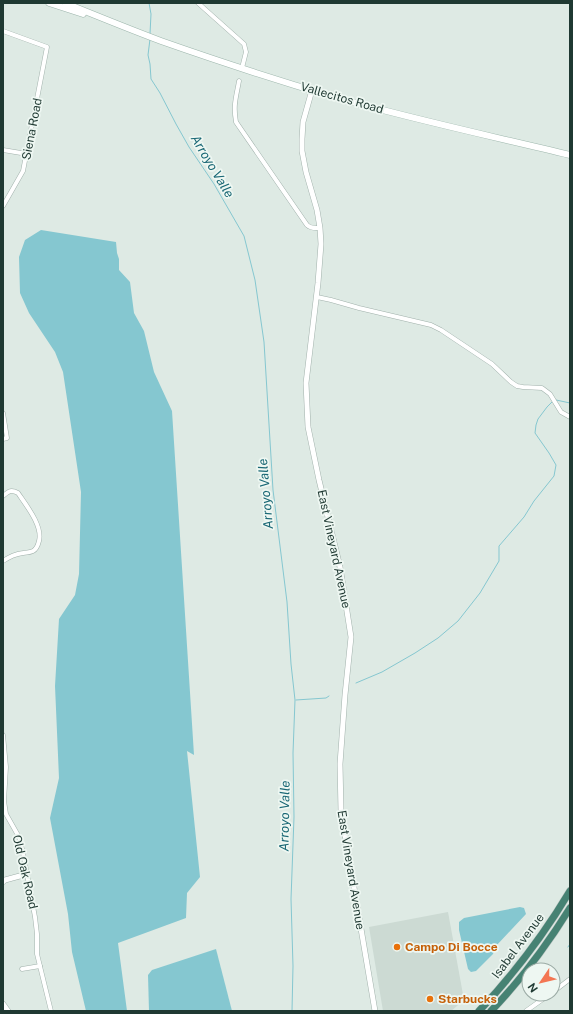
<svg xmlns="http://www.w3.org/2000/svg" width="573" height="1014" viewBox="0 0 573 1014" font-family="'Public Sans',sans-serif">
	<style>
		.built { fill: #ccdad3 }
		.water { fill: #85c7d0 }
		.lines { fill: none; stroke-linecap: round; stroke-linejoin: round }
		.stream { stroke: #85c7d0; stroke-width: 1 }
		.minor-casing { stroke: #a1b1ab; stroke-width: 5 }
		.tertiary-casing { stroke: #a1b1ab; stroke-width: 6 }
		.secondary-casing { stroke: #9db6ac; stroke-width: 7 }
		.trunk-casing { stroke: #bcc4c2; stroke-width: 8 }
		.minor { stroke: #fff; stroke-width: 4 }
		.tertiary { stroke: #fff; stroke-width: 5 }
		.secondary { stroke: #fff; stroke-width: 6 }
		.trunk { stroke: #468273; stroke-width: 7 }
		.food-dot { fill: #e8710a; stroke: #eef7f2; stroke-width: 1.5 }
		.labels { text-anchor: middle; stroke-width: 3.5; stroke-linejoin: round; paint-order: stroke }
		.street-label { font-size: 12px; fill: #1f3932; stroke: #eef7f2 }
		.food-label { font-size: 12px; font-weight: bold; fill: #c56008; stroke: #eef7f2; text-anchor: start }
		.water-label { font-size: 13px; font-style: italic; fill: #1a6875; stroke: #eef7f2 }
	</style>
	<rect width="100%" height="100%" fill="#deeae4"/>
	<path class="built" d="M448,912L464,1000L451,1011H383L369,927Z"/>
	<g class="water">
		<path d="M41,230L116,242L117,253L119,259V270L130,282L134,313L144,331L154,372L172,411L194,755L187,751L200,877L187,893L186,918L118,943L127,1011H86L72,952L68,914L50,818L59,778L55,686L59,619L75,595L79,574L81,492L63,372L55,352L29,313L20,293L19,257L25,240Z"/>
		<path d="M520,907L524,908L526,914L496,946L493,954L476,971L471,972L468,969L459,930V922L464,918Z"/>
		<path d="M216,949L232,1011H149L148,975L152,970Z"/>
	</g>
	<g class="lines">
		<g class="stream">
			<path d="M149,3L151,14L150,34"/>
			<path d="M150,39L148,55L150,64L151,79L160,93L176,124L189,147L214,184L244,236L255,280L264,342L273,490L287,602L291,664L295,700L293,753L294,817L291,899L293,966L292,1011"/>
			<path d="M556,400L570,403"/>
			<path d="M356,683L382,672L415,653L438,638L458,621L480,593L499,561V546L524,517L534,501L554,476L556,465L549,453L535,433L536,425L538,419L547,407L552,402"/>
			<path d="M296,700L326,698L329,696"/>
			<path d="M568,947L570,944"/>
		</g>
		<g class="minor-casing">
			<g id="minor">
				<path d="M198,3L244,44L246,52L242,68"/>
				<path d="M3,31L47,47L23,171L3,206"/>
				<path d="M239,81C236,98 233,105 236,122L307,225C311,229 315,228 320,228"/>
				<path d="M3,150L27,154"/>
				<path d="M317,297L331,300L359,308L431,325L441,330L492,364L511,382L517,386L523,387L542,388L550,394L561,412L570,417"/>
				<path d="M3,413L7,438L3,439"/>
				<path d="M3,496C9,491 11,489 18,493C26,505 43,526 39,541C38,545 37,549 33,551C29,553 27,552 23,553C16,554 9,557 3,561"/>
				<path d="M3,735L6,767L4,801L6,814L19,837L23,853L35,917L37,934V954L51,1011"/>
				<path d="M22,969L40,966"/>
				<path d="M553,992L570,979"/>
				<path d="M526,1011L550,994"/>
			</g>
		</g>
		<g class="tertiary-casing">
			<g id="tertiary">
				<path d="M312,90L303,122L302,139V151L306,172L317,210L320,228L321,244L318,283L306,383L308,427L319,480L340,567L351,637L345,695L340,764L341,811L375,1011"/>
				<path d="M3,882L5,880L27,874"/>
				<path d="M3,1004L8,1011"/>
			</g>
		</g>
		<g class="secondary-casing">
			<g id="secondary">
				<path d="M49,3L83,14"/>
				<path d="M65,3C97,16 129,29 161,41C218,61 276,80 334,97C412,119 491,136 570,155"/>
			</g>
		</g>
		<g class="trunk-casing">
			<g id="trunk">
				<path d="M479,1011C515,973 543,936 570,891"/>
				<path d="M491,1011C521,980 547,945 570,908"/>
			</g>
		</g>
		<use href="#minor" class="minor"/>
		<use href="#tertiary" class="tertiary"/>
		<use href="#secondary" class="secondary"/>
		<use href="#trunk" class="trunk"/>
	</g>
	<g class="food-dot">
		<circle cx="397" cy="947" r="4"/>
		<circle cx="430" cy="999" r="4"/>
	</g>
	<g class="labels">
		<g class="street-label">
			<text transform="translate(342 98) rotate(16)" y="4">Vallecitos Road</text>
			<text transform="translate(32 129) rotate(-79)" y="4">Siena Road</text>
			<text transform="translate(334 549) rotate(78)" y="4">East Vineyard Avenue</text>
			<text transform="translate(351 870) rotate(81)" y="4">East Vineyard Avenue</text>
			<text transform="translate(25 872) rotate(77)" y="4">Old Oak Road</text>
			<text transform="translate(518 946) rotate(-53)" y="4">Isabel Avenue</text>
		</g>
		<g class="food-label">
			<text x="405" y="951">Campo Di Bocce</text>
			<text x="438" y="1003">Starbucks</text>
		</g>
		<g class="water-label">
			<text transform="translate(213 166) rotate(59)" y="5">Arroyo Valle</text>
			<text transform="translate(265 494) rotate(-95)" y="5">Arroyo Valle</text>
			<text transform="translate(284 816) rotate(-89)" y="5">Arroyo Valle</text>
		</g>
	</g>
	<rect width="573" height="1014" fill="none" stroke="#1f3932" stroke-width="8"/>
	<g transform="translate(541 982) rotate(235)"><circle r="19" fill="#eef7f2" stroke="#9baba5"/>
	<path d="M0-3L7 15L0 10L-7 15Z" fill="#f37653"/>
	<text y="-6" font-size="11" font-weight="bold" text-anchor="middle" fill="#1f3932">N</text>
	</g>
</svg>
